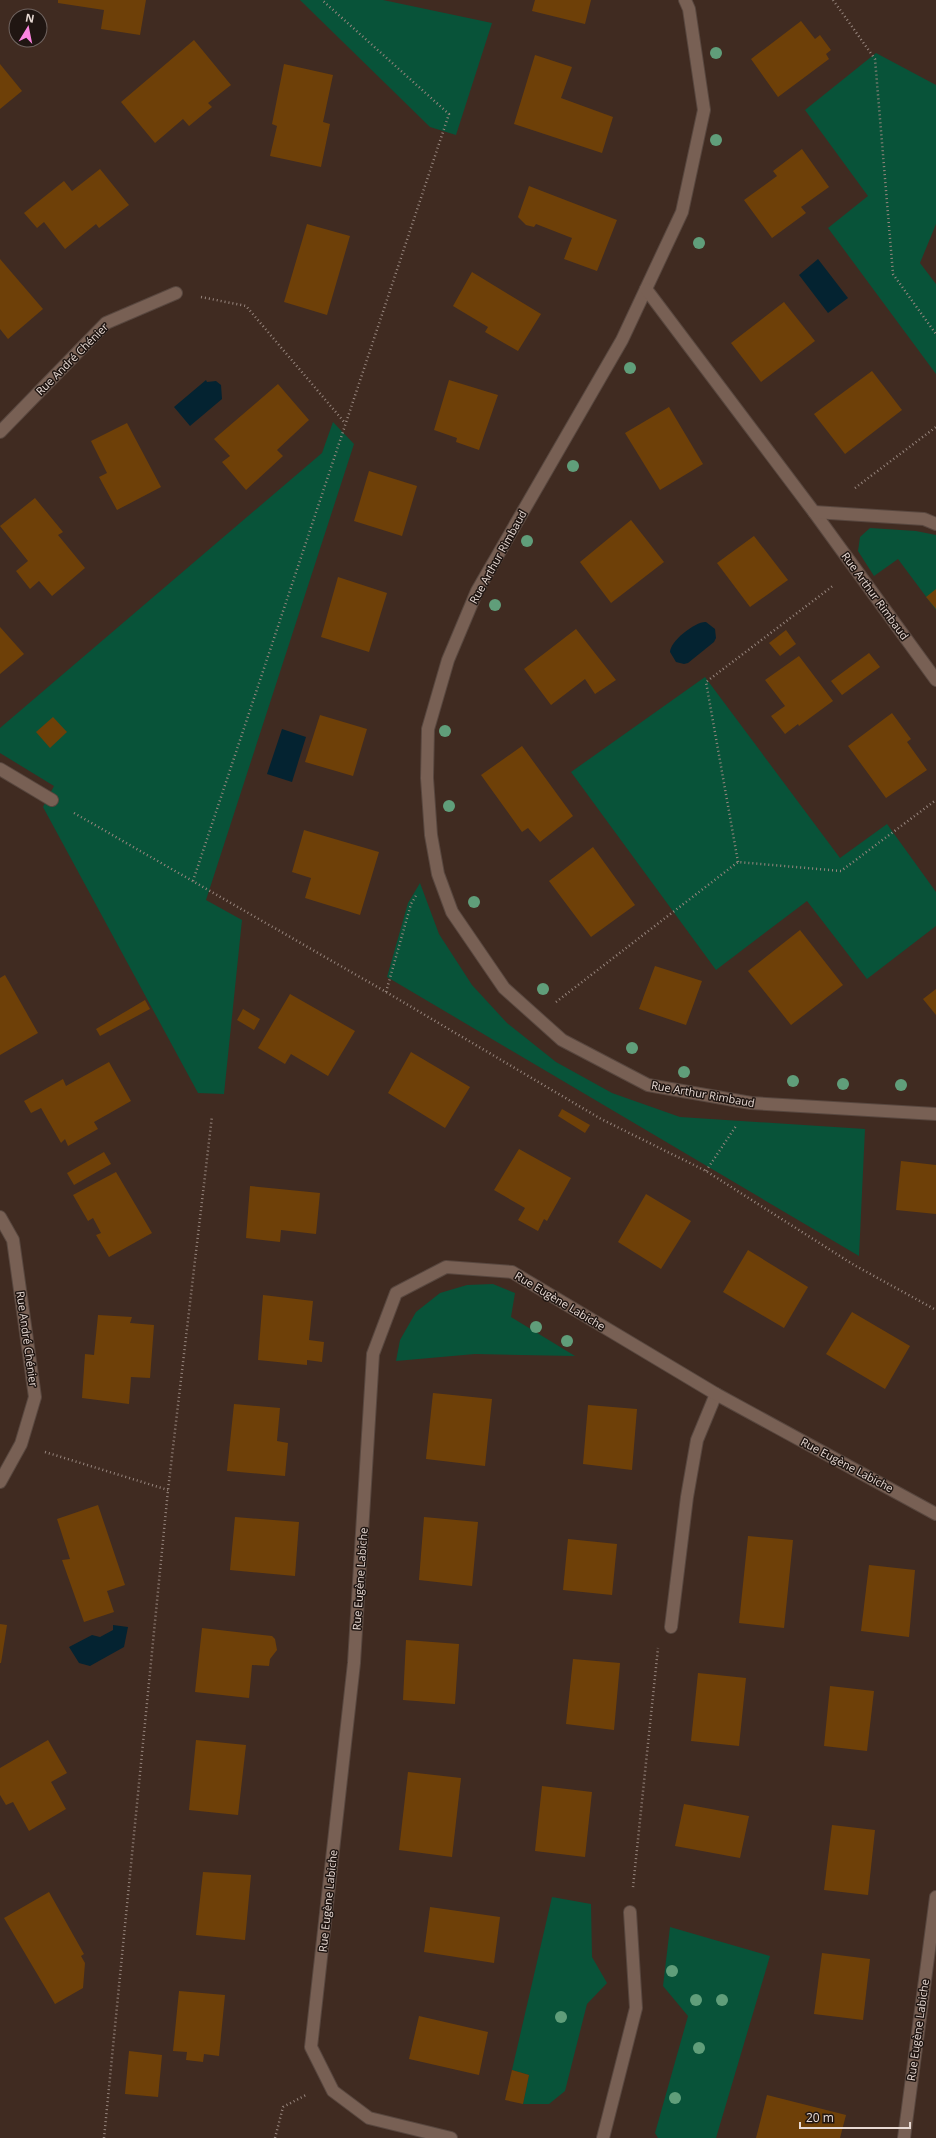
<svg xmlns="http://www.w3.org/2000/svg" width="936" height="2138" viewBox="0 0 936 2138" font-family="'Open Sans',sans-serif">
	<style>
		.grass { fill: #085339 }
		.water { fill: #042331 }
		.building { fill: #6e4008 }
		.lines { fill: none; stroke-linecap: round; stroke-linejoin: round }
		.minor-casing { stroke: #58473f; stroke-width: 14 }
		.path { stroke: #97867e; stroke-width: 2.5; stroke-dasharray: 1 3; stroke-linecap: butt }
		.minor { stroke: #786054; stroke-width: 12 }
		.tree { fill: #609e7a }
		.labels { text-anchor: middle; stroke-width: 3; stroke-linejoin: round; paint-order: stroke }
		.street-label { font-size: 11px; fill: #e8dad4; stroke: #201612 }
	</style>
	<rect width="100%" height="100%" fill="#402b21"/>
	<g class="grass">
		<path d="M300,0H383L492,23L456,135L430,127Z"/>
		<path d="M876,53L936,85V224L920,263L936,284V374L828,228L868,196L805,110Z"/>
		<path d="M333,422L354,444L206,900L242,920L224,1094L198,1093L43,807L54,786L0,753V728L322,453Z"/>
		<path d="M870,528L916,531L936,535V610L898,559L874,576L858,551L860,537Z"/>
		<path d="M705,677L840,858L887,824L936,892V926L867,979L807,901L716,970L571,772Z"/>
		<path d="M420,883L439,934L472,985L507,1023L556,1062L612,1093L680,1117L865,1129L859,1256L387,977L408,903Z"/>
		<path d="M493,1284L515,1293L511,1317L575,1356L475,1354L396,1361L400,1340L416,1312L440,1293L467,1285Z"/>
		<path d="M552,1897L591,1904L592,1957L607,1983L587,2004L565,2091L549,2104H523L529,2075L512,2070Z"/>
		<path d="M670,1927L770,1956L716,2138H658L655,2133L688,2016L663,1986Z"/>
	</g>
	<g class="water">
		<path d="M818,259L848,298L828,313L799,275Z"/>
		<path d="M206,380L207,382L216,381L221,385L222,399L190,426L174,407Z"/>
		<path d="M706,622L715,629L716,638L714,642L688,663L684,664L676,662L670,652C670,641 696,621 706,622Z"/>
		<path d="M282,729L306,737L292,782L267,774Z"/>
		<path d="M113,1625L128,1627L124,1647L90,1666L79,1663L69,1647L92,1635L100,1637L113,1630Z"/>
	</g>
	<g class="building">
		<path d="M58,0H146L140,35L101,29L104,10L58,3Z"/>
		<path d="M535,0H591L585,24L532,11Z"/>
		<path d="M801,21L815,39L820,35L831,50L826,54L829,59L778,97L751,59Z"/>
		<path d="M194,40L231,85L208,103L212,107L189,126L183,119L155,143L121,102Z"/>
		<path d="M535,55L572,67L561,98L613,117L602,153L514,124Z"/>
		<path d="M0,64L22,91L0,109Z"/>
		<path d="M284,64L333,75L323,122L330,124L321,167L270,156L277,126L272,124Z"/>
		<path d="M802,149L829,187L801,207L806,213L772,238L744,200L777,176L773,171Z"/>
		<path d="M100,169L129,205L99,228L96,224L65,249L44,222L37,228L24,213L64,181L72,191Z"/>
		<path d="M529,186L617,220L597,271L564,259L572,238L536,224L534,227L526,225L518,217Z"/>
		<path d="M307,224L350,236L327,315L284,302Z"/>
		<path d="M0,259L43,309L8,339L0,329Z"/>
		<path d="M472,272L541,314L518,351L485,332L488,327L453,306Z"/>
		<path d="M784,302L815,341L761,382L731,343Z"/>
		<path d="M872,371L902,410L845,454L814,414Z"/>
		<path d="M449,380L498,395L479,450L456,442L457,438L434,430Z"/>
		<path d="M278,384L309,420L277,450L283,456L246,490L222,462L230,456L214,439Z"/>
		<path d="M669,407L703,464L660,490L625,433Z"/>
		<path d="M127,423L161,487L117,510L99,477L107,473L91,441Z"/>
		<path d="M369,471L417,486L402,536L354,521Z"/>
		<path d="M35,498L63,532L58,535L85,568L52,596L39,581L30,589L16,571L28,561L0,526Z"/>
		<path d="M631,520L664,562L611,603L580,562Z"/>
		<path d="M754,536L788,580L750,607L717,563Z"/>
		<path d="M338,577L387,593L369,652L321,637Z"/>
		<path d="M936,589V609L926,597Z"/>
		<path d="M0,627L24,654L0,674Z"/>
		<path d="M576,629L616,680L595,694L585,679L551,705L524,669Z"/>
		<path d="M786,630L796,644L780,656L769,643Z"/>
		<path d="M869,653L880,667L842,695L831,681Z"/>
		<path d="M799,656L833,701L799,726L798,724L785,734L771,716L785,706L765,680Z"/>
		<path d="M892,713L911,739L907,742L927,770L886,798L848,746Z"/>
		<path d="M320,715L367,729L353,776L305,762Z"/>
		<path d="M53,717L67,732L50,748L36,732Z"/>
		<path d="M522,746L573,816L540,842L528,828L522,832L481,775Z"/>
		<path d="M304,830L379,852L360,915L305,898L311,878L292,872Z"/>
		<path d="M593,847L635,905L591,937L549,881Z"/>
		<path d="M800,930L843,985L791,1025L748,971Z"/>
		<path d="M655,966L702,981L686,1025L639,1009Z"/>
		<path d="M5,975L38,1033L0,1055V978Z"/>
		<path d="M936,989V1015L923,999Z"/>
		<path d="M290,994L355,1031L328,1076L291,1054L285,1064L258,1048Z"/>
		<path d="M145,1000L150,1009L100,1036L96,1029Z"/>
		<path d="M243,1009L260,1019L254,1030L237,1020Z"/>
		<path d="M411,1052L470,1087L445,1128L388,1093Z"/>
		<path d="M109,1062L131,1101L94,1122L98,1129L68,1146L65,1139L61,1143L41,1108L31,1113L24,1101L63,1079L66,1086Z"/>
		<path d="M562,1109L590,1125L585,1133L558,1116Z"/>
		<path d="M519,1149L571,1178L547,1221L544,1219L538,1231L518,1220L525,1208L494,1190Z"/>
		<path d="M104,1152L111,1164L74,1185L67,1173Z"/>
		<path d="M901,1161L936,1165V1214L896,1210Z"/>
		<path d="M116,1172L152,1233L109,1257L96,1235L101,1233L93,1218L88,1221L73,1195Z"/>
		<path d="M250,1186L320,1193L316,1234L281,1230L280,1242L246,1238Z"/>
		<path d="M646,1194L691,1221L661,1269L618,1242Z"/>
		<path d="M748,1250L808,1287L784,1328L723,1292Z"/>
		<path d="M263,1295L313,1301L309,1340L324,1342L322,1362L307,1360V1365L258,1360Z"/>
		<path d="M852,1312L910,1346L885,1389L826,1354Z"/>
		<path d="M98,1315L132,1317L130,1323L154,1325L150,1378L131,1377L129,1404L82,1398L85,1354L94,1355Z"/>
		<path d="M433,1393L492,1399L485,1466L426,1459Z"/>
		<path d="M234,1404L280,1408L277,1441L288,1443L285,1476L227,1471Z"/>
		<path d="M588,1405L637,1409L632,1470L583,1464Z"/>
		<path d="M98,1505L125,1585L107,1591L114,1612L84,1622L62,1560L70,1559L57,1519Z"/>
		<path d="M235,1517L299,1522L295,1576L230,1570Z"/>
		<path d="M424,1517L478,1522L472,1586L419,1580Z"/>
		<path d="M748,1536L793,1540L784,1628L739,1623Z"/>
		<path d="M568,1539L617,1544L612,1595L563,1590Z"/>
		<path d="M869,1565L915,1570L909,1637L861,1631Z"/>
		<path d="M0,1624L7,1625L1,1663H0Z"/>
		<path d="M202,1628L272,1636L275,1639L277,1650L270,1659L269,1666L252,1665L249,1698L195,1692Z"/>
		<path d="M406,1640L459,1644L455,1704L403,1700Z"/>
		<path d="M573,1659L620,1663L614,1730L566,1724Z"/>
		<path d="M698,1673L746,1678L739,1746L691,1741Z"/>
		<path d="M830,1686L874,1691L867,1751L824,1746Z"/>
		<path d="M48,1740L67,1773L51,1782L66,1809L29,1831L13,1802L6,1805L0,1795V1768Z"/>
		<path d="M196,1740L246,1745L238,1815L189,1810Z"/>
		<path d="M408,1772L461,1778L452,1857L399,1850Z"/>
		<path d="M542,1786L592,1792L585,1857L535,1851Z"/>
		<path d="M684,1804L749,1816L740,1858L675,1846Z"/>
		<path d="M832,1825L875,1830L868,1895L824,1890Z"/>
		<path d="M203,1872L251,1875L245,1940L196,1935Z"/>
		<path d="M49,1892L84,1954L81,1956L85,1963L83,1988L55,2004L4,1918Z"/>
		<path d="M430,1907L500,1917L494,1963L424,1952Z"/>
		<path d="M822,1953L870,1959L863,2020L814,2014Z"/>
		<path d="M179,1991L225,1995L219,2056L204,2054L203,2062L186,2060L187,2052L173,2051Z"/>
		<path d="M419,2016L488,2032L479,2075L409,2059Z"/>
		<path d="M129,2051L162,2055L158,2097L125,2094Z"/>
		<path d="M512,2070L529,2075L523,2104L505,2100Z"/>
		<path d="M767,2095L846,2115L840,2138H756Z"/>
	</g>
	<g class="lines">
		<g class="minor-casing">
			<g id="minor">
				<path d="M685,0L689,9L704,110L682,212L622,340L477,591L448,660L428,729L427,778L431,835L438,874L452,912L504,988L562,1040L648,1085L751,1103L936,1114"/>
				<path d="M646,289L814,512L936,680"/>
				<path d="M0,432L106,323L176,293"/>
				<path d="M814,512L924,519L936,524"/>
				<path d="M0,769L52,800"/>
				<path d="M0,1217L13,1240L35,1397L21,1444L0,1482"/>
				<path d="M671,1627L687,1497L697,1440L716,1394"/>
				<path d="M451,2138L369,2118L333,2091L311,2047L354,1663L373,1354L396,1293L446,1267L512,1272L716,1394L936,1514"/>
				<path d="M603,2138L636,2008L630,1912"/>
				<path d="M904,2138L936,1897"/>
			</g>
		</g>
		<g class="path">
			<path d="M833,0L875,59L893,274L936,334"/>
			<path d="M201,297L246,306L345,423"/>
			<path d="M855,488L936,427"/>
			<path d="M74,813L386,992L601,1119L706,1171L854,1265L936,1310"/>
			<path d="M738,862L706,682L834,585"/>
			<path d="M193,881L449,114L322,0"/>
			<path d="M386,992L411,904L417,894"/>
			<path d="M556,1002L738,862L841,871L936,800"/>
			<path d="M706,1171L736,1126"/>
			<path d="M45,1452L168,1490"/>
			<path d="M633,1887L658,1648"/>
			<path d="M104,2138L168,1490L212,1116"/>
			<path d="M275,2138L283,2107L306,2095"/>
		</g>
		<use href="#minor" class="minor"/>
	</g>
	<g class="tree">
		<circle cx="716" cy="53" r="6"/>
		<circle cx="716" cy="140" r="6"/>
		<circle cx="699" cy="243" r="6"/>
		<circle cx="630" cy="368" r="6"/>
		<circle cx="573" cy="466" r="6"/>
		<circle cx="527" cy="541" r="6"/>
		<circle cx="495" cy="605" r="6"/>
		<circle cx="445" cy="731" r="6"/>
		<circle cx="449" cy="806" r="6"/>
		<circle cx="474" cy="902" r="6"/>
		<circle cx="543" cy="989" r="6"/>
		<circle cx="632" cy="1048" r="6"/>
		<circle cx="684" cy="1072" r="6"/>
		<circle cx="793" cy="1081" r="6"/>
		<circle cx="843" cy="1084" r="6"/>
		<circle cx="901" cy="1085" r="6"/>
		<circle cx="536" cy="1327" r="6"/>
		<circle cx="567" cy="1341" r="6"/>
		<circle cx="672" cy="1971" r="6"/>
		<circle cx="696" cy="2000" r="6"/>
		<circle cx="722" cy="2000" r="6"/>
		<circle cx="561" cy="2017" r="6"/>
		<circle cx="699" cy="2048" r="6"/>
		<circle cx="675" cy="2098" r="6"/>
	</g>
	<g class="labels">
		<g class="street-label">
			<text transform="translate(72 359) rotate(-45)" y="4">Rue André Chénier</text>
			<text transform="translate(498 557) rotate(-61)" y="4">Rue Arthur Rimbaud</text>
			<text transform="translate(875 596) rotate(54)" y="4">Rue Arthur Rimbaud</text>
			<text transform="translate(703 1094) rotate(10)" y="4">Rue Arthur Rimbaud</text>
			<text transform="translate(560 1301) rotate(31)" y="4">Rue Eugène Labiche</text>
			<text transform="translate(27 1339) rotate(82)" y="4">Rue André Chénier</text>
			<text transform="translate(847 1465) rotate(28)" y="4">Rue Eugène Labiche</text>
			<text transform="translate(360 1579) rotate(-86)" y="4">Rue Eugène Labiche</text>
			<text transform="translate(328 1901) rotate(-84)" y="4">Rue Eugène Labiche</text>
			<text transform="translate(918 2030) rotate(-82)" y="4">Rue Eugène Labiche</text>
		</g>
	</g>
	<g transform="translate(28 28) rotate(10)"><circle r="19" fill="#201612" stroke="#706460"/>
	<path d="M0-3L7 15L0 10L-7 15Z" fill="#fd86e1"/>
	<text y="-6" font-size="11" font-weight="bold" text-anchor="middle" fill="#e8dad4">N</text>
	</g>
	<path d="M800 2122v6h110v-6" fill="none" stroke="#e8dad4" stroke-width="2"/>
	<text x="806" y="2122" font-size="12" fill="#e8dad4" stroke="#201612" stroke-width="3" paint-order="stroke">20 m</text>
</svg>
